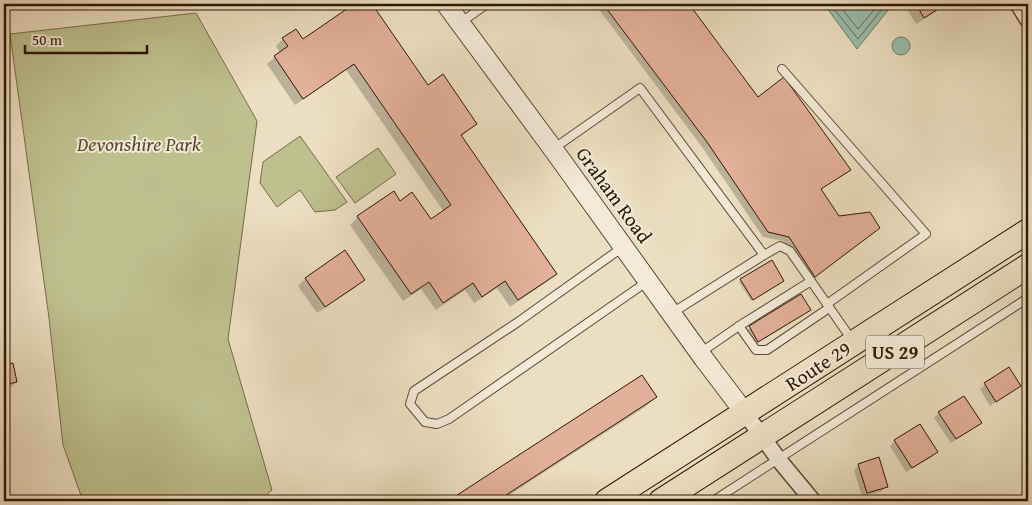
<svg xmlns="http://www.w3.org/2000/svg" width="1032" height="505" viewBox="0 0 1032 505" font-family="'Gentium Book Plus',serif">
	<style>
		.green { fill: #bec08e; stroke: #766c49 }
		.water { fill: #9abdad; stroke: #6f7b69 }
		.shadow { fill: #0003 }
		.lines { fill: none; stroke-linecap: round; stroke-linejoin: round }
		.shore { stroke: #646a58; stroke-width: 1 }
		.building { fill: #e3b099; stroke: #2f1704 }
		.service-casing { stroke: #5e4933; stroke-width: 10 }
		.minor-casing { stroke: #5e4933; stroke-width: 18 }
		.tertiary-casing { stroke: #5e4933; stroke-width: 21 }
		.primary-casing { stroke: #2f1704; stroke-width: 26 }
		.service { stroke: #f3ead7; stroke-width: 8 }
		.minor { stroke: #f3ead7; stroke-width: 15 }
		.tertiary { stroke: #f3ead7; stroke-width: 19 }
		.primary { stroke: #ecdfc1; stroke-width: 24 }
		.labels { text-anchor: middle; stroke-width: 4; stroke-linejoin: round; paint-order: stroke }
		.shield { fill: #f3ead7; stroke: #6a5643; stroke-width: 1 }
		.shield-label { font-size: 19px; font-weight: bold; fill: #2f1704 }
		.park-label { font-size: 20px; font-style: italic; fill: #5a4a2d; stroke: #f3ead7 }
		.street-label { font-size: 20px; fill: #2f1704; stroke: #f3ead7 }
	</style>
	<rect width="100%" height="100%" fill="#ecdfc1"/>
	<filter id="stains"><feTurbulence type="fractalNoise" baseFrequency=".004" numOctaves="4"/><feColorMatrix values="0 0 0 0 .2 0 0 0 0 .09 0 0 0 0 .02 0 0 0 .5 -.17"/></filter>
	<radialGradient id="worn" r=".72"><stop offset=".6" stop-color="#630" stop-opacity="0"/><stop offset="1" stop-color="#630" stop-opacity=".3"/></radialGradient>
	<g class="green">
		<path d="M196,13L257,121L228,339L272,490L260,501H83L63,445L49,318L10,34Z"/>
		<path d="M300,136L347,202L335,210L315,212L300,190L277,207L260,183L263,162Z"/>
		<path d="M378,148L396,174L355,203L336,177Z"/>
	</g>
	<g class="water">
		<path d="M824,4H893L857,49Z"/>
		<circle cx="901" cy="46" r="9"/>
	</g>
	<g class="shadow">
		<path d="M356,4H370L427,87L476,124L461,137L555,274L548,281L510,307L497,288L474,303L465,290L436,310L421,289L403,301L350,225L358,217L400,202L430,221L444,212L346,70L295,105L267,64L280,53L276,46L283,39L302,41Z"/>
		<path d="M595,4H687L758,98L849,170L820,190L838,218L879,228L810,281L784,241L763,237L702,147Z"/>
		<path d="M904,4H948L916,24Z"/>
		<path d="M306,278L363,280L356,287L317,313L298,286Z"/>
		<path d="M741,280L781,283L751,301L739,282Z"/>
		<path d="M801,296L807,312L756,344L747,330Z"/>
		<path d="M1028,357V368L1024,361Z"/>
		<path d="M12,365L16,382L11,387L4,388V367Z"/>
		<path d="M1008,369L1019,386L990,406L980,389Z"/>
		<path d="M641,377L655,397L645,407L500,501H450Z"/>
		<path d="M939,413L980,423L951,443L934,418Z"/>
		<path d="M895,441L936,452L932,457L906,472L890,446Z"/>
		<path d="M859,465L886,486L882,491L862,497L854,470Z"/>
	</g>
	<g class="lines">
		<g class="shore">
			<path d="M830,4L858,39L886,4"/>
			<path d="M838,4L858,29L879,4"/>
		</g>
	</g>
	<g class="building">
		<path d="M354,4H372L428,85L443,74L477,124L461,135L557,274L518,300L505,281L482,297L473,283L443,303L429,282L411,294L357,216L394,191L400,201L412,192L431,219L451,205L354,64L303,99L274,56L288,46L282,38L296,29L303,39Z"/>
		<path d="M603,4H689L758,97L784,77L851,170L821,189L839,216L870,212L880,228L815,277L789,237L768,232L707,142Z"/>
		<path d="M916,4H946L924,18Z"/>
		<path d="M345,250L365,280L325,307L305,278Z"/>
		<path d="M772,260L784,281L753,300L740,279Z"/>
		<path d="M801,294L811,310L758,342L749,326Z"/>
		<path d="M13,363L17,382L4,385V365Z"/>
		<path d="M1009,367L1021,386L996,402L984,383Z"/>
		<path d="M642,375L657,397L497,501H448Z"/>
		<path d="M964,396L982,423L956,439L938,412Z"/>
		<path d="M920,424L938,452L912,468L894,440Z"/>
		<path d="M879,457L888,487L867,493L858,464Z"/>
	</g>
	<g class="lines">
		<g class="service-casing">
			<g id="service">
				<path d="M460,23L487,4"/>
				<path d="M782,69L926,234L827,304"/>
				<path d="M553,149L640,88L764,255L672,313"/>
				<path d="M623,247L518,322L414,391L410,404L425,422L437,424L449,419L648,281"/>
				<path d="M764,255L780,246L790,251L852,340"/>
				<path d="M739,326L811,281"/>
				<path d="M700,353L739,326L756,350H767L829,308"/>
				<path d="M713,501L1028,298"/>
			</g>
		</g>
		<g class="minor-casing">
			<g id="minor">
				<path d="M1018,4L1028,20"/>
				<path d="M745,413L779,460L813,501"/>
			</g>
		</g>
		<g class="tertiary-casing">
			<path id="tertiary" d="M446,4L553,149L704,359L745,413"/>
		</g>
		<g class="primary-casing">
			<g id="primary">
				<path d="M607,501L1028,231"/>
				<path d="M661,501L1028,266"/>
			</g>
		</g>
		<use href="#service" class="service"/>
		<use href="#minor" class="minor"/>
		<use href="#tertiary" class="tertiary"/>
		<use href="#primary" class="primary"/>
	</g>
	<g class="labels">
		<rect class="shield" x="866" y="335.5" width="58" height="33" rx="4"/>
		<g class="shield-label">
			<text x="895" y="359">US 29</text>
		</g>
		<g class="park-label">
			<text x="139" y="151">Devonshire Park</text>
		</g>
		<g class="street-label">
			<text transform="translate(614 195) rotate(54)" y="7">Graham Road</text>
			<text transform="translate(818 366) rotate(-33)" y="7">Route 29</text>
		</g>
	</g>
	<rect width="1032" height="505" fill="none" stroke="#ecdfc1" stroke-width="20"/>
	<rect x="5" y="5" width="1022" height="495" fill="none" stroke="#2f1704" stroke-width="2.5"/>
	<rect x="10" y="10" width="1012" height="485" fill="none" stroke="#2f1704"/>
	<path d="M25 45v8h122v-8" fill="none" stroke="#2f1704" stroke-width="2.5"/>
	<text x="32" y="45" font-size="15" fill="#2f1704" stroke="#f3ead7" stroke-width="4" paint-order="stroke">50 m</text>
	<rect width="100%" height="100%" filter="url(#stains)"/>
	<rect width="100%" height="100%" fill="url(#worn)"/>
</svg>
